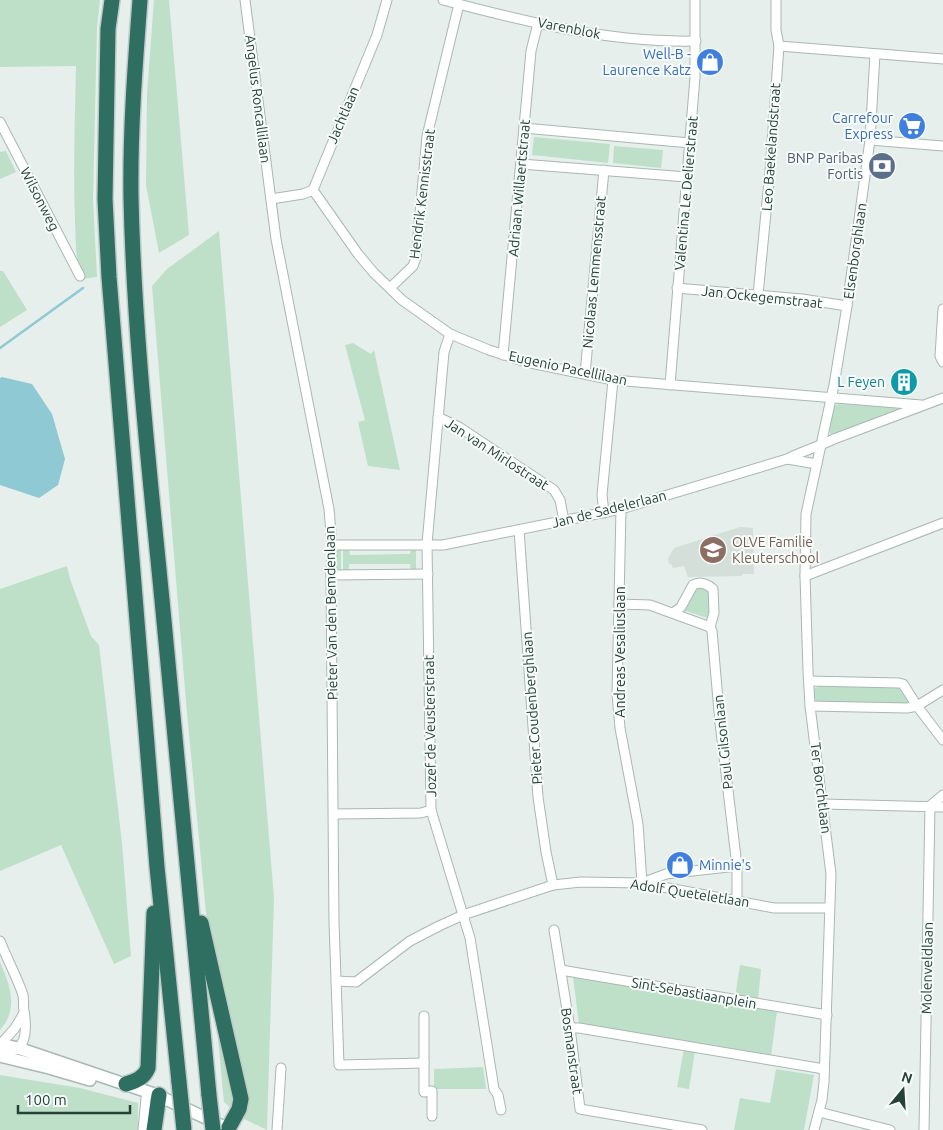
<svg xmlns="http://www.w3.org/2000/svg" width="943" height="1130" viewBox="0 0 943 1130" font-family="Ubuntu,sans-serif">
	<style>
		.built { fill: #d4dfda }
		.green { fill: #bfe0c8 }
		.water { fill: #8ec9d4 }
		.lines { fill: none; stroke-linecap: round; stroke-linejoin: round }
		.stream { stroke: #8ec9d4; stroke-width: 2.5 }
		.minor-casing { stroke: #a8b8b2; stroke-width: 11 }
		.tertiary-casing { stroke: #a8b8b2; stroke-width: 14 }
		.motorway-casing { stroke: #c2cac8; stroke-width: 18 }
		.minor { stroke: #fff; stroke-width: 9 }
		.tertiary { stroke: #fff; stroke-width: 11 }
		.motorway { stroke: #2f6f62; stroke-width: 15 }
		.motorway-bridge-casing { stroke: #c2cac8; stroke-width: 18; stroke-linecap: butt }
		.motorway-bridge { stroke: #2f6f62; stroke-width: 15 }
		.labels { text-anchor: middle; stroke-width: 4; stroke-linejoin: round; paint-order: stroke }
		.street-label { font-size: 14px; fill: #24423a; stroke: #f7fbf9 }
		.shop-label { font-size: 14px; fill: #366cbe; stroke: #f7fbf9; text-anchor: end }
		.service-label { font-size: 14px; fill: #4e5e75; stroke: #f7fbf9; text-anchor: end }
		.culture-label { font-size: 14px; fill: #0d838f; stroke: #f7fbf9; text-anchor: end }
		.education-label { font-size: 14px; fill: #785e54; stroke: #f7fbf9; text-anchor: start }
	</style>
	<rect width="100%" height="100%" fill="#e6efeb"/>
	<path class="built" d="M740,527L753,528L754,574H742V576L688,577L684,566L673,568L671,564H669L668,559L674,548Z"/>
	<g class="green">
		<path d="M0,0H100L97,28L93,199L97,277L82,279C75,261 76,241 75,221C73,170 75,118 76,66L0,67Z"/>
		<path d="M154,0H169L189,235L159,253L146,185L147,94Z"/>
		<path d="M534,137L610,144L608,163L532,155Z"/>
		<path d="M614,146L663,150L661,168L613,163Z"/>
		<path d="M6,151L16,172L0,179V152Z"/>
		<path d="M219,231L274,898L267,1130L242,1118L224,1102L186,702L152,286L167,269Z"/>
		<path d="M0,271H3L27,310L0,327Z"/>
		<path d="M353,343L371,354L374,350L400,470L368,466L358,422L365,420L345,345Z"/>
		<path d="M838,404L895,407L898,408L896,411L832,435L828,430L833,407Z"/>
		<path d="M411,548H416V570H411L410,564H349V571H343V549H349L350,555L404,554H410Z"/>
		<path d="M341,549V571L335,568L336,551Z"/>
		<path d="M67,566L70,579L91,636L99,645L122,843L131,956L114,964L61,845L0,871V589Z"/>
		<path d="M697,588H703L711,594L710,619L683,610L691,591Z"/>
		<path d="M822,685L899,687L909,699L906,705L817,703C814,697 813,694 815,688Z"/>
		<path d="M0,962C10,985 19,1009 0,1030Z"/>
		<path d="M740,965L761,969L758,1000L735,997Z"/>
		<path d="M573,977L777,1011L771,1056L579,1024Z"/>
		<path d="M684,1049L695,1051L689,1089L677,1087Z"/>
		<path d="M483,1067L486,1089H434V1069Z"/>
		<path d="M776,1069L814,1075L804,1130H734L740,1098L770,1103Z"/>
		<path d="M0,1075L80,1088L138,1103V1130H0Z"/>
	</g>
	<path class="water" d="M2,377L32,384L52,414L65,459L58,485L39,498L0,485V378Z"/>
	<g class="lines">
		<path class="stream" d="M0,348L83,288"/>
		<g class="minor-casing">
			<g id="minor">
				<path d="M245,0L276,239L329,509L332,545L331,575L334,922L339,1065L424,1063"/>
				<path d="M443,0C526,22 610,43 696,41"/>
				<path d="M779,46L943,59"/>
				<path d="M0,122L80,276"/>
				<path d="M524,128L690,143"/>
				<path d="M870,140L943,146"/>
				<path d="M521,164L687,177"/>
				<path d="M313,190L358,254L374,273L402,300L450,334L489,350L526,362L613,380L921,405"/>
				<path d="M271,199L303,194L313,190L377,35L387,0"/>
				<path d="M390,288L413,266L416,258L427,136L459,4"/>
				<path d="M677,288L802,299L847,306"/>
				<path d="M758,295L770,171L779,46L776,30V0"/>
				<path d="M943,309L940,356L943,362"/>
				<path d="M450,334L444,352L427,544L431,810L470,938L494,1089L498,1095L501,1110"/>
				<path d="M503,355L531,51L538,23"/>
				<path d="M585,374L604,170"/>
				<path d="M670,385L695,77V0"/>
				<path d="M438,417L459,427L554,490L560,500L564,521"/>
				<path d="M787,459L817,464"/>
				<path d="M621,509L617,694L620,728L638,824L642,883L666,874L737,866"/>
				<path d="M604,513L602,495L613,380"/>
				<path d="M519,530L538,797L546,852L553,885"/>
				<path d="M332,545H443L621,509L787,459C802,451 818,447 834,439L943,398"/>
				<path d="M331,575L428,574"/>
				<path d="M805,576L943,523"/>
				<path d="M619,604L650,605L710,627"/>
				<path d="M673,613L681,607L693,585C700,581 707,584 713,589L714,613L710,627L712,631L720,723L737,866V900"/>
				<path d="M809,681L899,683L903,684L917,706L943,740"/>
				<path d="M810,706L907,708L917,706L943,690"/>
				<path d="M823,804L943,807"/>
				<path d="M334,814L421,813L431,810"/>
				<path d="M554,930L570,1028L580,1109L702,1130"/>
				<path d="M0,941C7,959 17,977 23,995C24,1000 23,1006 24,1011C27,1029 28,1056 0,1050"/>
				<path d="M561,970L827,1015"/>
				<path d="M336,981L356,982L410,941L439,926L463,915L553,885L581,882L642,883L774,908H829"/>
				<path d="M424,1016V1092L432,1091V1116"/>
				<path d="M570,1028H579L824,1069"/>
				<path d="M1,1044L15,1028L24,1013"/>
				<path d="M819,1112L890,1130"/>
				<path d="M143,1130L146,1098"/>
				<path d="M277,1130L281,1068"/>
				<path d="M814,1130L822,1100L824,1082L831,874L810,706L808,671L805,576L806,514L834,385L847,306L870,140L875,54"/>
				<path d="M924,1130L930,806L943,795"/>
			</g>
		</g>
		<g class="tertiary-casing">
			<g id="tertiary">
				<path d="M0,1044L18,1048L157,1095L231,1130"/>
				<path d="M0,1056L49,1068L90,1080"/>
			</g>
		</g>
		<g class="motorway-casing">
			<g id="motorway">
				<path d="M112,0L108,29L105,199L109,277L157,867L179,1082"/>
				<path d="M140,0C135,66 130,132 131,198C134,332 149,467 162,600C178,765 194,930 209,1095"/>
				<path d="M201,923L241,1099L239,1109L228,1129"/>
				<path d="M126,1084C136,1081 144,1078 148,1068L154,913"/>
				<path d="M154,1130L159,1095"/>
			</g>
		</g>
		<use href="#minor" class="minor"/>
		<use href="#tertiary" class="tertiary"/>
		<use href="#motorway" class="motorway"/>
		<g class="motorway-bridge-casing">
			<g id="motorway-bridge">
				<path d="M179,1082L184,1130"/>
				<path d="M209,1095L213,1130"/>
			</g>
		</g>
		<use href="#motorway-bridge" class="motorway-bridge"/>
	</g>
	<defs>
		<g id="shop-disc" transform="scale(1.4375)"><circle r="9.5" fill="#3f7fe0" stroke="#f7fbf9"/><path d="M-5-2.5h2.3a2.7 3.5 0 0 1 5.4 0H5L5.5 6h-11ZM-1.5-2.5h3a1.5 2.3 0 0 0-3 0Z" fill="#fff"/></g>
		<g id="supermarket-disc" transform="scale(1.4375)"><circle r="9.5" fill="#3f7fe0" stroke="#f7fbf9"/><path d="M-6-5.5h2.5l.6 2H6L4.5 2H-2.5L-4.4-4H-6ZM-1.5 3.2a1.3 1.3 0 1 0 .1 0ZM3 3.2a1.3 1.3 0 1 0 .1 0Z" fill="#fff"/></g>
		<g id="bank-disc" transform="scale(1.4375)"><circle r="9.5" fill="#5c6f8a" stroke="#f7fbf9"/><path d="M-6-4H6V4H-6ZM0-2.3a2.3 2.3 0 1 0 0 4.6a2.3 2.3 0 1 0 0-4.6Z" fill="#fff"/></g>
		<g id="building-disc" transform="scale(1.4375)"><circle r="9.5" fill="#0f9aa8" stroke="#f7fbf9"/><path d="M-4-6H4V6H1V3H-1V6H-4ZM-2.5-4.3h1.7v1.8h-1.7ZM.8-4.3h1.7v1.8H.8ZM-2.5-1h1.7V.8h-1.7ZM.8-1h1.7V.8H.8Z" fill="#fff"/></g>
		<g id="school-disc" transform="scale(1.4375)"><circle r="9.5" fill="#8d6e63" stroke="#f7fbf9"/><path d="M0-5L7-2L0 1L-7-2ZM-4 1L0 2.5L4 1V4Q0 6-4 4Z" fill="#fff"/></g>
	</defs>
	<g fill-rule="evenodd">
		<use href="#shop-disc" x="710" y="62"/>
		<use href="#supermarket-disc" x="912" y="126"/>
		<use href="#bank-disc" x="882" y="166"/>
		<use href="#building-disc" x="904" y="382"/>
		<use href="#school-disc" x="713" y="550"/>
		<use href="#shop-disc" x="680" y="865"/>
	</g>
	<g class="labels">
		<g class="street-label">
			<text transform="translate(569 28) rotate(11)" y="5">Varenblok</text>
			<text transform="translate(258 99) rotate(83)" y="5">Angelus Roncallilaan</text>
			<text transform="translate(343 115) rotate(-67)" y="5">Jachtlaan</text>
			<text transform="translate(771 147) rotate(-86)" y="5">Leo Baekelandstraat</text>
			<text transform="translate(519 188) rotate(-85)" y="5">Adriaan Willaertstraat</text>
			<text transform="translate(686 193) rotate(-85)" y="5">Valentina Le Delierstraat</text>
			<text transform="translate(422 194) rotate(-83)" y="5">Hendrik Kennisstraat</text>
			<text transform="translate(40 199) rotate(63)" y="5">Wilsonweg</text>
			<text transform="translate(855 251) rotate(-82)" y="5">Elsenborghlaan</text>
			<text transform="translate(594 272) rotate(-85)" y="5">Nicolaas Lemmensstraat</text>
			<text transform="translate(762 297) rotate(6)" y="5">Jan Ockegemstraat</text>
			<text transform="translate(568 368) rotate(12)" y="5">Eugenio Pacellilaan</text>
			<text transform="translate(497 454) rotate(33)" y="5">Jan van Mirlostraat</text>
			<text transform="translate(609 509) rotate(-14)" y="5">Jan de Sadelerlaan</text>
			<text transform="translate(331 613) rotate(-91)" y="5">Pieter Van den Bemdenlaan</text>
			<text transform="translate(620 652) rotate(-90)" y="5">Andreas Vesaliuslaan</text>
			<text transform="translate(532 708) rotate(-94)" y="5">Pieter Coudenberghlaan</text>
			<text transform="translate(430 726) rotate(-91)" y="5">Jozef de Veusterstraat</text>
			<text transform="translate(723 742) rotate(-96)" y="5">Paul Gilsonlaan</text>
			<text transform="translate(821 788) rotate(83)" y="5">Ter Borchtlaan</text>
			<text transform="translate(690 893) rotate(9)" y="5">Adolf Queteletlaan</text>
			<text transform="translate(927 968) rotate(-89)" y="5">Molenveldlaan</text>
			<text transform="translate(694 993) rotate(10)" y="5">Sint-Sebastiaanplein</text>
			<text transform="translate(572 1051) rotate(82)" y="5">Bosmanstraat</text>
		</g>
		<g class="shop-label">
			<text x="691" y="59">Well-B -<tspan x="691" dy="16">Laurence Katz</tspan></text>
			<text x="893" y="123">Carrefour<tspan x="893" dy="16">Express</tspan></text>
			<text x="699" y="870" text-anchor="start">Minnie's</text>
		</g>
		<g class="service-label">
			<text x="863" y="163">BNP Paribas<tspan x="863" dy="16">Fortis</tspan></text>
		</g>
		<g class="culture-label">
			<text x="885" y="387">L Feyen</text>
		</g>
		<g class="education-label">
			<text x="732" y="547">OLVE Familie<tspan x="732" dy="16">Kleuterschool</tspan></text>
		</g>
	</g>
	<g transform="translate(903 1090) rotate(18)" stroke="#f7fbf9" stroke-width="4" paint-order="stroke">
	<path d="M0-4L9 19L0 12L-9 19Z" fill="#24423a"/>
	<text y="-8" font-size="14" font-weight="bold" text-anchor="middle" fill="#24423a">N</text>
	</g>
	<path d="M18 1105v8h112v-8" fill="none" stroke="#24423a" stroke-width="2.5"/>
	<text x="25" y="1105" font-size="15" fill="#24423a" stroke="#f7fbf9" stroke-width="4" paint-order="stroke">100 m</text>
</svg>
